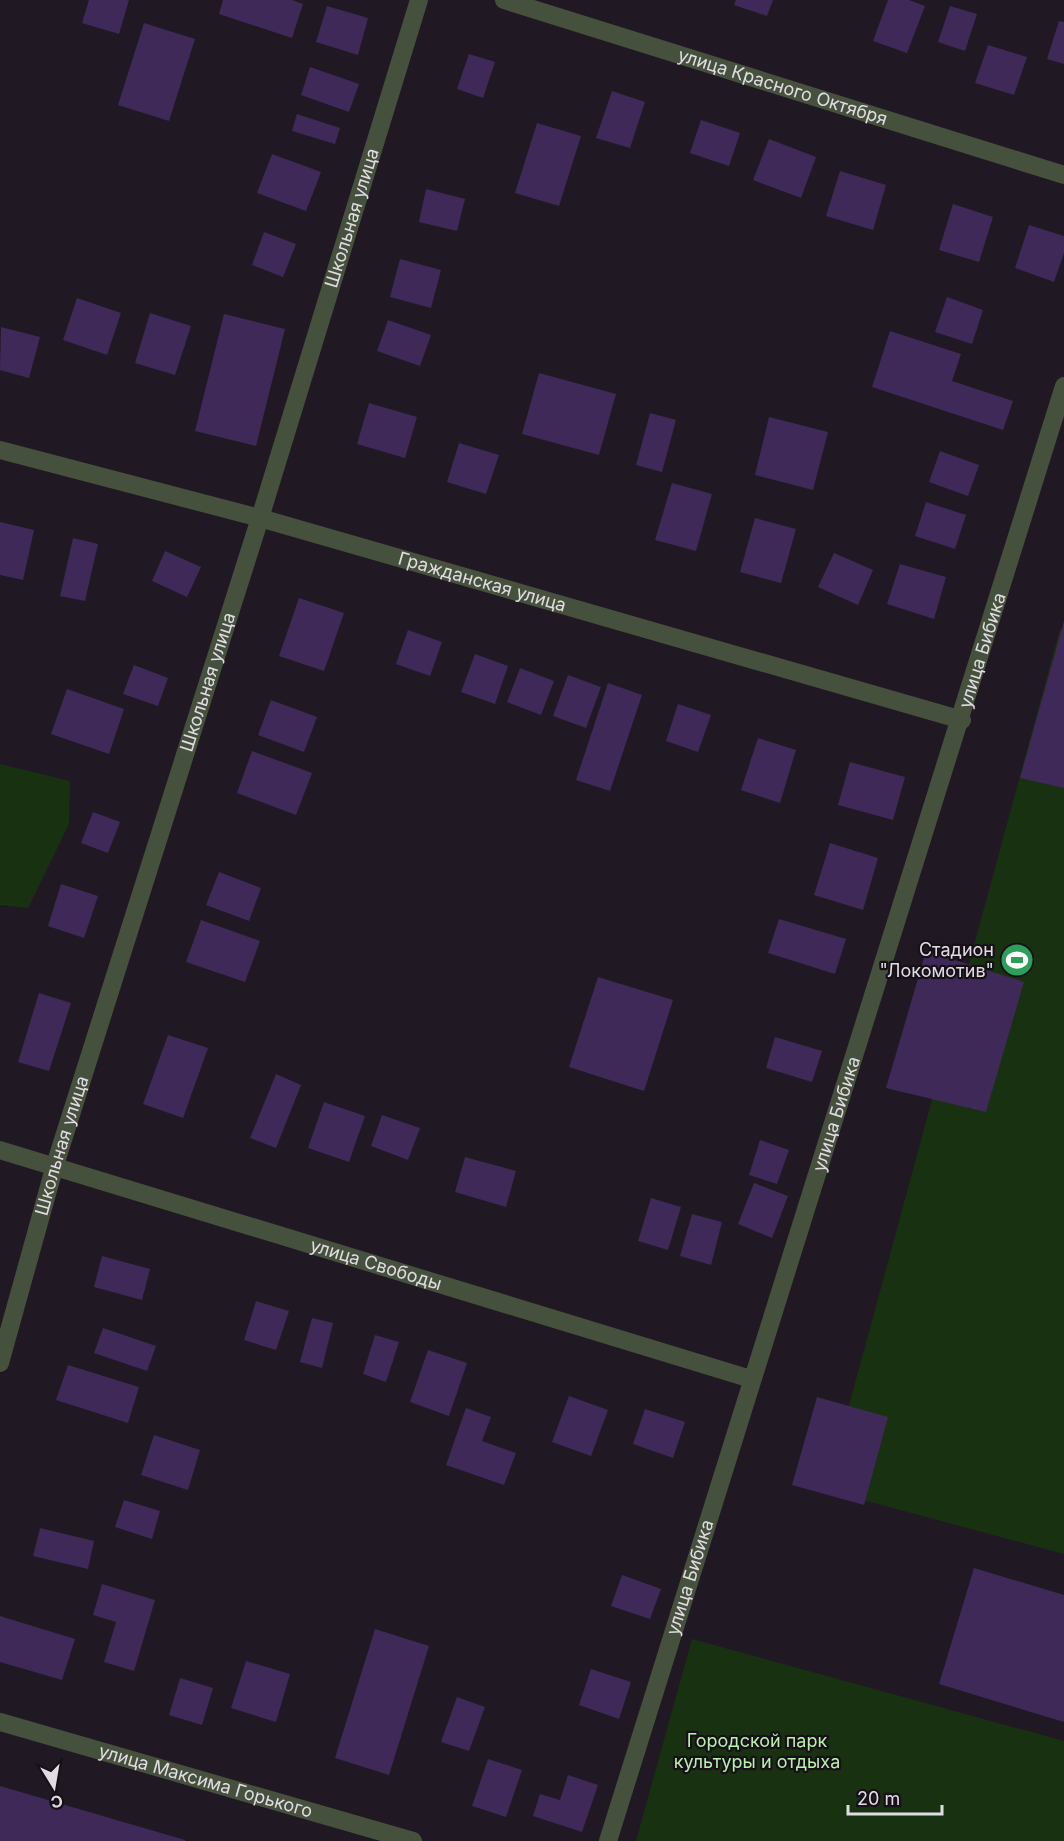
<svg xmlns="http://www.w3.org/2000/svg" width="1064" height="1841" viewBox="0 0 1064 1841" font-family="Inter,sans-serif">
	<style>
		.green { fill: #183211 }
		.building { fill: #3e2958 }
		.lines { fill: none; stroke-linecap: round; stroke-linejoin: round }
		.minor { stroke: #45513d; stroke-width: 18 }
		.labels { text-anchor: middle; stroke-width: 4.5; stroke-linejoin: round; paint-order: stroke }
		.street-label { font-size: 18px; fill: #e1dce3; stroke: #171019 }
		.poi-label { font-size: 18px; fill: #e1dce3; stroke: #171019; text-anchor: end }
		.park-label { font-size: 18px; fill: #b8f1a9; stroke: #171019 }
	</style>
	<rect width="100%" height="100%" fill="#201923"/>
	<g class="green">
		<path d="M1060,629L1064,630V1554L826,1490Z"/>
		<path d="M0,764L70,781L69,824L28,908L0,905Z"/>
		<path d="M692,1639L1064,1741V1841H636Z"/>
	</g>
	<g class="building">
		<path d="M89,0H129L119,34L82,23Z"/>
		<path d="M223,0H292L303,4L292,38L219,14Z"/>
		<path d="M736,0H773L767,16L734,5Z"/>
		<path d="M888,0H909L925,6L907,53L873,41Z"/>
		<path d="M327,6L368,18L358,55L316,42Z"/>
		<path d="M950,6L977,14L965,51L938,42Z"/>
		<path d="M1059,21L1064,22V64L1047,59Z"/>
		<path d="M144,23L195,39L169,121L118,105Z"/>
		<path d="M988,45L1027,57L1014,95L975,83Z"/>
		<path d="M469,54L495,62L483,98L457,89Z"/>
		<path d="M310,67L359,84L349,112L301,95Z"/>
		<path d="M612,91L645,102L630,148L596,138Z"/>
		<path d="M297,114L340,128L335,144L292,131Z"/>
		<path d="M701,120L740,133L729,166L690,153Z"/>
		<path d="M537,123L581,136L559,206L515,193Z"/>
		<path d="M769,139L816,157L801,198L753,180Z"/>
		<path d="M272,154L321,172L306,211L257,193Z"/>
		<path d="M840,171L886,185L873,230L826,216Z"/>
		<path d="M426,189L465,199L457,231L419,222Z"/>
		<path d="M953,204L993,217L979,262L939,250Z"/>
		<path d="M1029,225L1064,236V253L1054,282L1015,268Z"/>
		<path d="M264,232L296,244L283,277L252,265Z"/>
		<path d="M400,259L441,270L431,308L390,297Z"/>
		<path d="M947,297L983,310L972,344L935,332Z"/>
		<path d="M77,298L121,313L107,355L63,340Z"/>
		<path d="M150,313L191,326L175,375L135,363Z"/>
		<path d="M224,314L285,329L256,446L195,431Z"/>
		<path d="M388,320L431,335L420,366L377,351Z"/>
		<path d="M1,327L40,337L29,378L0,370Z"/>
		<path d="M890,331L961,354L952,381L1013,401L1003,430L872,387Z"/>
		<path d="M539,373L616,394L599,455L522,434Z"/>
		<path d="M369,403L417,417L405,458L357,444Z"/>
		<path d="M650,413L676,420L662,472L636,465Z"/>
		<path d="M769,417L828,432L813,490L755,475Z"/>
		<path d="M459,443L499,455L486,494L447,482Z"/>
		<path d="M940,451L979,465L968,496L929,482Z"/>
		<path d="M672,483L712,494L696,551L655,540Z"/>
		<path d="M926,502L966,515L955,549L915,536Z"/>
		<path d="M755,518L796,529L781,583L740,572Z"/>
		<path d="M0,522L34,530L23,580L0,575Z"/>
		<path d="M73,538L98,544L85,601L60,596Z"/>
		<path d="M165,551L201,567L187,597L152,581Z"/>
		<path d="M834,553L873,570L858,605L818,587Z"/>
		<path d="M900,564L946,577L934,619L887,604Z"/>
		<path d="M299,598L344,613L324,671L279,656Z"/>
		<path d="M1064,621V788L1020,778Z"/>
		<path d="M408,630L442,642L430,676L396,664Z"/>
		<path d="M475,654L508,666L495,704L461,692Z"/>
		<path d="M134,665L168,678L158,706L123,694Z"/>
		<path d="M520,668L554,681L541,715L507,702Z"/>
		<path d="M568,675L601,687L586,728L553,716Z"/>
		<path d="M608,683L642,695L610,791L576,780Z"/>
		<path d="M67,689L124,709L109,754L51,734Z"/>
		<path d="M271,700L317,717L304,752L258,735Z"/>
		<path d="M678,704L711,715L698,752L666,741Z"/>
		<path d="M758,738L796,750L780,803L741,790Z"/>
		<path d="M252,751L312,773L296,815L237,793Z"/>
		<path d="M850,762L905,777L893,820L838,805Z"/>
		<path d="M93,812L120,822L108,853L81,843Z"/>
		<path d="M830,843L878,858L863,910L814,895Z"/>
		<path d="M219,872L261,888L249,921L206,905Z"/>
		<path d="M61,884L98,896L84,938L48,926Z"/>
		<path d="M779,919L846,939L835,974L768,953Z"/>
		<path d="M201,920L260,941L245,982L186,962Z"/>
		<path d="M926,951L1024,982L986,1112L886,1088Z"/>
		<path d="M598,977L673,1000L644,1091L569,1067Z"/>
		<path d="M39,993L71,1003L49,1071L18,1062Z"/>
		<path d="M168,1035L208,1048L183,1118L143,1104Z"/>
		<path d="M775,1037L822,1051L812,1082L766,1068Z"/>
		<path d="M276,1074L301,1085L276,1148L250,1138Z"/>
		<path d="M324,1102L365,1116L349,1162L308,1148Z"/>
		<path d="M382,1115L420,1128L408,1160L371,1146Z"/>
		<path d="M760,1140L789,1150L777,1184L749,1175Z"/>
		<path d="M465,1157L516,1171L506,1207L455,1192Z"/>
		<path d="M754,1183L788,1196L772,1238L738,1224Z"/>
		<path d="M651,1198L681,1207L668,1250L638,1241Z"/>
		<path d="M692,1214L722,1222L711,1265L680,1256Z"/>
		<path d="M102,1256L150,1269L142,1300L94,1287Z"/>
		<path d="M256,1301L289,1311L276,1350L244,1340Z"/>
		<path d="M312,1318L333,1323L322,1368L300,1362Z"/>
		<path d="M103,1328L156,1346L147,1371L94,1353Z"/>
		<path d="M375,1335L399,1342L386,1382L363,1374Z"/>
		<path d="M428,1350L467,1363L449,1416L410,1402Z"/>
		<path d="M68,1365L139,1387L128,1423L56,1400Z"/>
		<path d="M569,1396L608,1410L591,1456L552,1442Z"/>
		<path d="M817,1397L888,1417L864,1505L792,1485Z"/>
		<path d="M466,1408L491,1417L482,1441L516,1453L504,1485L446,1465Z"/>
		<path d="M645,1409L685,1422L673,1458L633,1444Z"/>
		<path d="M154,1435L200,1450L188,1490L141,1475Z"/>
		<path d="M124,1500L160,1511L152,1539L115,1527Z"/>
		<path d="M40,1528L94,1541L88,1569L33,1556Z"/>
		<path d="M974,1568L1064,1595V1722L939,1684Z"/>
		<path d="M622,1575L661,1589L650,1619L611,1606Z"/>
		<path d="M102,1584L155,1600L134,1671L104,1662L116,1622L93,1615Z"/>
		<path d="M0,1616L75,1639L62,1680L0,1662Z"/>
		<path d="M375,1629L429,1646L389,1775L335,1758Z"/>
		<path d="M246,1661L290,1674L276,1722L231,1708Z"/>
		<path d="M591,1669L631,1682L619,1719L579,1705Z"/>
		<path d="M180,1678L213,1688L202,1725L169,1715Z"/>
		<path d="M457,1697L485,1707L469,1751L441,1742Z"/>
		<path d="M488,1759L522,1770L506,1817L472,1806Z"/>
		<path d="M568,1775L598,1785L582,1832L533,1816L540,1794L560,1800Z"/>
		<path d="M0,1786L185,1840V1841H0Z"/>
	</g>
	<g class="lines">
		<g class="minor">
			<path id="s1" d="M504,0L1064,175"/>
			<path id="s2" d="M0,450L260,518L962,720"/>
			<path id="s3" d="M0,1150L751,1379"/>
			<path id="s4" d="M0,1363L55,1165L260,518L419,0"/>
			<path id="s5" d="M0,1722L413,1841"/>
			<path id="s6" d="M608,1841C758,1355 916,872 1064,386"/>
		</g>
	</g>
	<defs>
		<g id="stadium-disc" transform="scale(1.725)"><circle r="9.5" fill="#2e9e5b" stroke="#171019"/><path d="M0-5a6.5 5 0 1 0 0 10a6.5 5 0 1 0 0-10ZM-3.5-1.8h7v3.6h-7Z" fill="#fff"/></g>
	</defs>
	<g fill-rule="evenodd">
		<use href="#stadium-disc" x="1017" y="960"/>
	</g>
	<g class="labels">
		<g class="street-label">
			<text dy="6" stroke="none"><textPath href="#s1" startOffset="292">улица Красного Октября</textPath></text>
			<text dy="6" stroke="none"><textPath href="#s4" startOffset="1198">Школьная улица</textPath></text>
			<text dy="6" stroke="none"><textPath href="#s2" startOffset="500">Гражданская улица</textPath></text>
			<text dy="6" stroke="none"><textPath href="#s6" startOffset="1248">улица Бибика</textPath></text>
			<text dy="6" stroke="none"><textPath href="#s4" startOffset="712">Школьная улица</textPath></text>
			<text dy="6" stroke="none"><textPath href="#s6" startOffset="762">улица Бибика</textPath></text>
			<text dy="6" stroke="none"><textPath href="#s4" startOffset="226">Школьная улица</textPath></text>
			<text dy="6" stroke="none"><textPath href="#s3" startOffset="393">улица Свободы</textPath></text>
			<text dy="6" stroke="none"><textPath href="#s6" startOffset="276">улица Бибика</textPath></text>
			<text dy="6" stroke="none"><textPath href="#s5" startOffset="214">улица Максима Горького</textPath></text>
		</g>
		<g class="poi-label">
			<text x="994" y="956">Стадион<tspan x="994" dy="21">"Локомотив"</tspan></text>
		</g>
		<g class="park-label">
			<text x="757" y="1747">Городской парк<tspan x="757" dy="21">культуры и отдыха</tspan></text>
		</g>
	</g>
	<g transform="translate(54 1787) rotate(169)" stroke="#171019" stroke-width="4.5" paint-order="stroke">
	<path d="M0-4.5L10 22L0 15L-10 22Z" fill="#e1dce3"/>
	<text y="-9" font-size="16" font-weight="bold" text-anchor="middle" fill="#e1dce3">С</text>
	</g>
	<path d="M848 1805v9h94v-9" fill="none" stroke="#e1dce3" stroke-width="3"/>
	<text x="857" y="1805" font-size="18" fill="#e1dce3" stroke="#171019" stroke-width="4.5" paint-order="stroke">20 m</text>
</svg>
